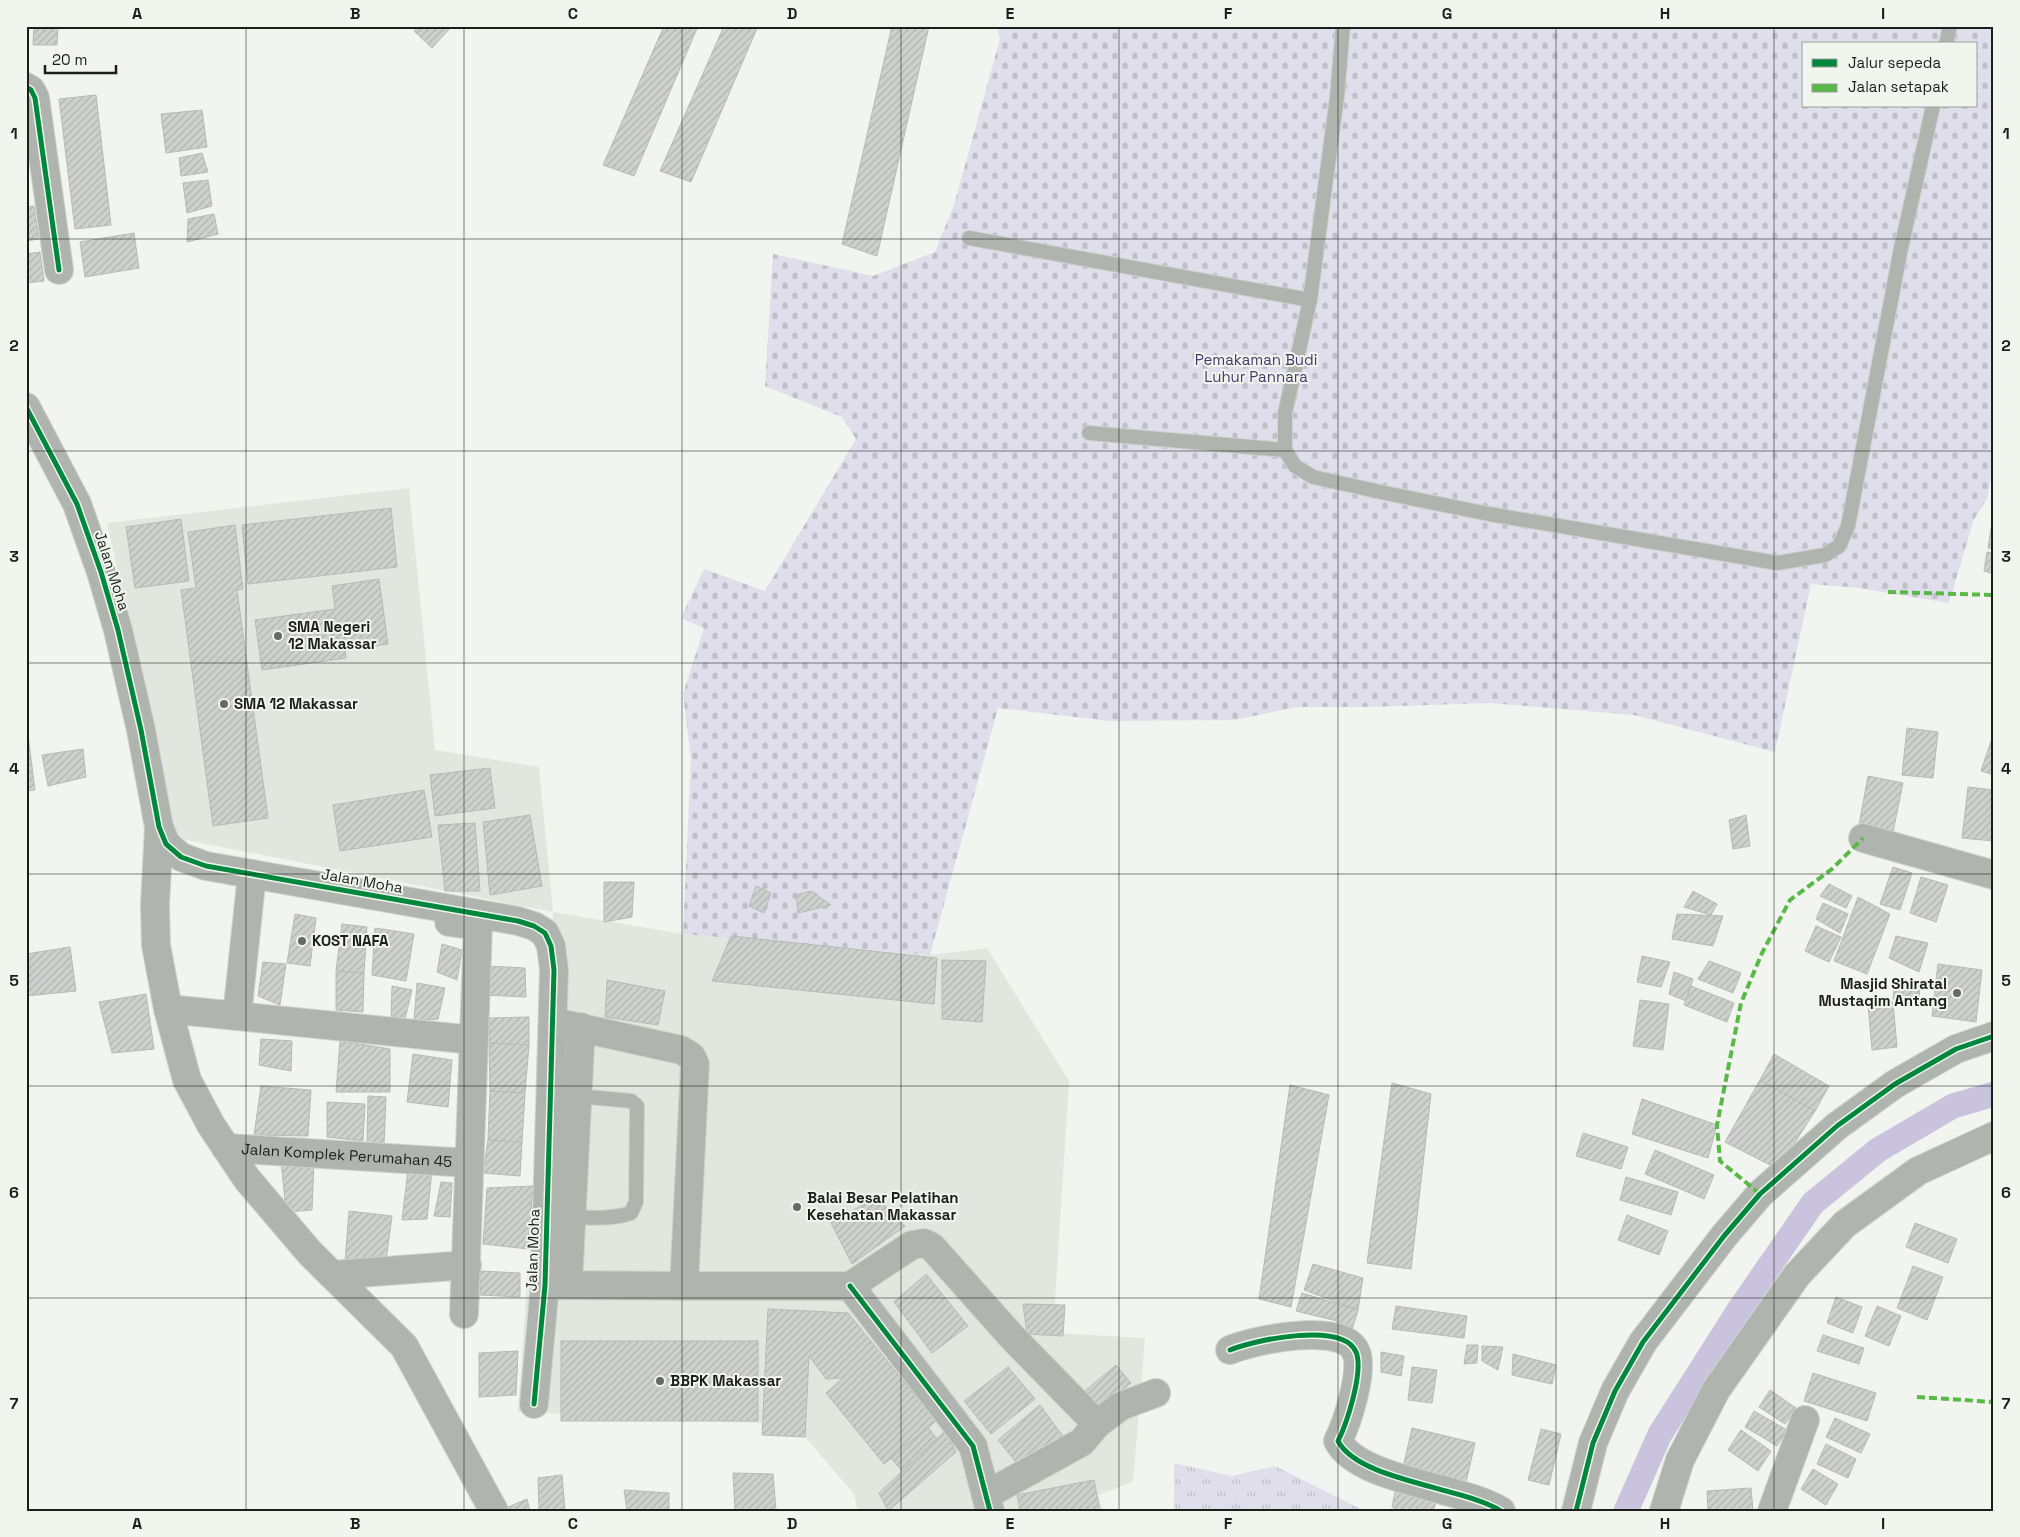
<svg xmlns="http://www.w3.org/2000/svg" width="2020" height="1537" viewBox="0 0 2020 1537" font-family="'Space Grotesk',sans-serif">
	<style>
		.built { fill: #e1e7de }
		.grass { fill: url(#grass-tufts) }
		.cemetery { fill: url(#cemetery-stones); fill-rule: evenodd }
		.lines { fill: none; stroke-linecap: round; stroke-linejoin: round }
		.canal { stroke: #c9c3dd; stroke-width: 25 }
		.building { fill: url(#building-hatch); stroke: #b8bab6 }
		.lane-casing { stroke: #cfd1ce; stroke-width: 16 }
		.street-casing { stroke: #cfd1ce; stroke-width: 30 }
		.lane { stroke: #b0b4ae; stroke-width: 14 }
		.street { stroke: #b0b4ae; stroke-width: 28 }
		.quiet { stroke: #58b947; stroke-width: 4; stroke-dasharray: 8 4; stroke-linecap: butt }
		.cycleway-casing { stroke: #f0f5ee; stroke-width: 8 }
		.cycleway { stroke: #00873e; stroke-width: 5 }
		.grid { fill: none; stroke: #1c1e1b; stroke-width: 1; stroke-opacity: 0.55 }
		.poi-dot { fill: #676965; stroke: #f0f5ee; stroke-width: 2 }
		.labels { text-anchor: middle; stroke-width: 4; stroke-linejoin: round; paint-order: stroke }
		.park-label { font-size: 15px; fill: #47376a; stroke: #f0f5ee }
		.street-label { font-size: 15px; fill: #1c1e1b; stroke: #f0f5ee }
		.poi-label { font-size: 15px; font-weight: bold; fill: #1c1e1b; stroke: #f0f5ee; text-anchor: start }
		.neatline { fill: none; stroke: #1c1e1b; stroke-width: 2 }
		.grid-label { font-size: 16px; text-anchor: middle; font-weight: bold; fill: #1c1e1b }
	</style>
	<defs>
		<pattern id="grass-tufts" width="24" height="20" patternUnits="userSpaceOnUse" patternTransform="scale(1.25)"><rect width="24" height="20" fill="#e0deeb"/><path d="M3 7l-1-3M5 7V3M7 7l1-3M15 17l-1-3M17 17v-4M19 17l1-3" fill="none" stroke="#c0bec9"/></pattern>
		<pattern id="cemetery-stones" width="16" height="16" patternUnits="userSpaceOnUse" patternTransform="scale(1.25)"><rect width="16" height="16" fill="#e0deeb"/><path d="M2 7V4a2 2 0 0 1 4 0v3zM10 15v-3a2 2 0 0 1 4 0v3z" fill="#c0bec9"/></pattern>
		<pattern id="building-hatch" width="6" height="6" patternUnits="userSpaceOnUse" patternTransform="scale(1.25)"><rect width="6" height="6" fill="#cfd1ce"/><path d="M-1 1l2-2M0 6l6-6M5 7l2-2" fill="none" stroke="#b1b3b0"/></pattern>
	</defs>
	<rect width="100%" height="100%" fill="#f1f4ef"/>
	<path class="built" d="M409,488L435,750L539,767L553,912L683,934L930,955L987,948L1069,1081L1053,1333L1145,1338L1133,1482L1098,1495L1103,1511H858L854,1494L795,1425L518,1412L553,912L176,838L107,523Z"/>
	<path class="grass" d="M1174,1463L1232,1476L1275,1466L1359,1508L1358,1511H1174Z"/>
	<path class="cemetery" d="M997,26H1994V463L1987,499L1974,519L1949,603L1859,588L1811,584L1775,752L1634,715L1490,703L1368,707H1297L1234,720L1109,721L998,708L930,955L683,934L691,759L683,694L704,628L681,618L704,569L765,591L856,439L842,417L765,386L773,254L873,276L935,252L954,205L1000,39ZM1804,44H1976V106H1804Z"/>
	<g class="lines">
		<path class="canal" d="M1626,1511L1660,1434L1739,1310L1813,1203L1878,1150L1953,1106L1994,1094"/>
	</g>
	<g class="building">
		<path d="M34,26H58L57,45H33Z"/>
		<path d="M419,26H452L432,48L414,31Z"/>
		<path d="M664,26H698L634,176L603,165Z"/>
		<path d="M724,26H758L691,182L660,171Z"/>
		<path d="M892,26H929L877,256L842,244Z"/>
		<path d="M96,95L111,225L75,229L59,99Z"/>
		<path d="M202,110L207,147L166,153L161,114Z"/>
		<path d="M202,153L208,172L181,176L179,158Z"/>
		<path d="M208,180L212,206L187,213L183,183Z"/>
		<path d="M34,206L39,239L26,241V207Z"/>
		<path d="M214,214L218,234L187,242L188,219Z"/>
		<path d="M134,233L139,268L85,277L80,242Z"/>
		<path d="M40,252L44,281L26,283V254Z"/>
		<path d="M391,508L397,567L248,584L242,525Z"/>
		<path d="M181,519L189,581L135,588L126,527Z"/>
		<path d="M1992,522H1994V549L1988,548Z"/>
		<path d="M235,525L243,589L237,590L268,818L213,826L181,590L196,588L188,532Z"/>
		<path d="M1987,552L1994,553V574L1984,571Z"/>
		<path d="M379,579L388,644L345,650L346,658L262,670L255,620L335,609L332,586Z"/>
		<path d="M1907,728L1938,732L1933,778L1902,775Z"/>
		<path d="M1994,732V775L1981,771Z"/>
		<path d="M28,735L35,790L26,791V736Z"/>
		<path d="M83,749L86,777L48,786L42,755Z"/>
		<path d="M490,768L495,808L435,816L430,775Z"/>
		<path d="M1868,776L1903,783L1893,832L1859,825Z"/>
		<path d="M1968,787L1994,790L1993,841L1962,838Z"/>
		<path d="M424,790L432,837L340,851L333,805Z"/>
		<path d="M530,815L542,886L490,895L483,822Z"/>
		<path d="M1746,815L1750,846L1733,849L1729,820Z"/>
		<path d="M475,823L480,891H445L438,825Z"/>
		<path d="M1893,867L1912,873L1900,910L1880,904Z"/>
		<path d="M1921,877L1948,885L1936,922L1910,913Z"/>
		<path d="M604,882H634L632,917L604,922Z"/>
		<path d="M1829,884L1852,896L1846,908L1820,896Z"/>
		<path d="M756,886L771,893L764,913L749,906Z"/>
		<path d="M811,891L831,905L798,913L796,895Z"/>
		<path d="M1693,891L1717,904L1711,915L1684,907Z"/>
		<path d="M1858,897L1890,914L1867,974L1834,961Z"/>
		<path d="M1823,903L1848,914L1840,933L1816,919Z"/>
		<path d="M295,914L316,918L310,966L287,963Z"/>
		<path d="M1677,914L1723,916L1713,946L1672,939Z"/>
		<path d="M342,924L367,927L364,973L336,971Z"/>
		<path d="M1816,926L1841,937L1829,962L1805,951Z"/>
		<path d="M375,928L414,934L406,981L372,975Z"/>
		<path d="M731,936L937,958L934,1004L712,981Z"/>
		<path d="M1896,936L1928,943L1919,972L1889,958Z"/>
		<path d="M442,944L462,950L457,980L437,972Z"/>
		<path d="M70,947L76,991L26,996V954Z"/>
		<path d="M1642,956L1670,962L1661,987L1637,982Z"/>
		<path d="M942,960L986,961L982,1022L942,1019Z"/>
		<path d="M1709,961L1741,973L1733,993L1698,979Z"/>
		<path d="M263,962L286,964L280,1005L258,996Z"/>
		<path d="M1938,964L1982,970L1976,1022L1932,1016Z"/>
		<path d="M488,966L525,968L526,997L484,995Z"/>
		<path d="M336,971L364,973L363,1012L336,1010Z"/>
		<path d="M1674,972L1693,979L1686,1001L1669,994Z"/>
		<path d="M1895,979L1920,981L1919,1001L1893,999Z"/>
		<path d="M607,980L665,991L658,1025L605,1017Z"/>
		<path d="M417,983L445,988L438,1019L414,1021Z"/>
		<path d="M392,986L412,990L405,1019L391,1020Z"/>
		<path d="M1691,986L1734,1003L1727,1022L1684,1005Z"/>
		<path d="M146,994L154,1049L112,1053L99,1002Z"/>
		<path d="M1640,1000L1669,1004L1663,1050L1633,1046Z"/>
		<path d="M1893,1002L1897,1047L1872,1050L1868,1005Z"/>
		<path d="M529,1017V1045L489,1043L490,1018Z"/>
		<path d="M261,1039L292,1041L291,1071L259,1065Z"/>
		<path d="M340,1041L390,1049V1092H336Z"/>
		<path d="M489,1043L529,1045L525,1093L490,1091Z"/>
		<path d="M413,1054L452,1060L448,1107L407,1102Z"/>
		<path d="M1774,1054L1829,1086L1815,1111L1760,1080Z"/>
		<path d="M1760,1080L1815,1111L1778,1169L1725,1142Z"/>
		<path d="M1392,1083L1431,1094L1411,1269L1367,1263Z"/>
		<path d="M1290,1085L1329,1095L1291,1307L1259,1299Z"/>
		<path d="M261,1086L311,1090L308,1136L254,1135Z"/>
		<path d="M490,1091L525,1093L522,1142L488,1140Z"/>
		<path d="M368,1096L386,1097L384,1145L367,1143Z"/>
		<path d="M1642,1099L1717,1125L1708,1158L1632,1134Z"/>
		<path d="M327,1102L365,1104L363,1141L327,1137Z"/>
		<path d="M1583,1133L1628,1147L1621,1169L1576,1156Z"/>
		<path d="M488,1140L522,1142L520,1176L483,1173Z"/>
		<path d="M1655,1150L1714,1175L1704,1199L1645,1174Z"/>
		<path d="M281,1160L314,1161L312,1210L286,1212Z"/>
		<path d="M408,1170H432L427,1219L402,1220Z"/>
		<path d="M1626,1177L1678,1192L1671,1215L1620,1200Z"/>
		<path d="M441,1182L452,1183L450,1217L434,1216Z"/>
		<path d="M533,1186L528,1249L483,1244L487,1188Z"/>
		<path d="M876,1197L905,1226L852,1264L831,1223Z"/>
		<path d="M349,1211L392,1216L385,1268L345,1262Z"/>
		<path d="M1627,1215L1668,1231L1659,1255L1618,1240Z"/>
		<path d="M1915,1223L1957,1239L1948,1263L1906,1247Z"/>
		<path d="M1313,1264L1363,1278L1358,1310L1304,1290Z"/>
		<path d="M1913,1266L1943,1277L1927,1320L1897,1308Z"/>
		<path d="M480,1271L520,1273V1297L480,1295Z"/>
		<path d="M926,1274L968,1326L932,1353L894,1302Z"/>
		<path d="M1302,1293L1358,1310L1351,1333L1339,1336L1337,1321L1296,1311Z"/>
		<path d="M1836,1297L1862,1307L1853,1333L1827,1323Z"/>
		<path d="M1023,1304L1065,1305L1063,1336L1027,1334Z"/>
		<path d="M1396,1306L1467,1316L1464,1338L1392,1329Z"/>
		<path d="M1877,1306L1901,1316L1889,1346L1865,1336Z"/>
		<path d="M768,1309L848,1313L936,1421L884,1464L826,1393L843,1378L826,1379L809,1356L805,1437L762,1435Z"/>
		<path d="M1823,1335L1864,1348L1859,1364L1817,1351Z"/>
		<rect x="561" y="1341" width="197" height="80"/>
		<path d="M1467,1345H1478L1477,1363L1464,1364Z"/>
		<path d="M1482,1346L1503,1347L1498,1370L1482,1361Z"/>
		<path d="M518,1351L516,1395L479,1397V1353Z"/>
		<path d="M1381,1352L1404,1356L1401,1376L1381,1372Z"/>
		<path d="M1513,1354L1556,1365L1552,1384L1512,1375Z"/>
		<path d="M1116,1365L1131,1383L1098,1409L1085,1391Z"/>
		<path d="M1008,1367L1035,1399L991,1434L964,1401Z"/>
		<path d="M1412,1367L1437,1370L1432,1403L1408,1400Z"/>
		<path d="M1813,1373L1876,1393L1867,1421L1804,1401Z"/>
		<path d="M1770,1390L1796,1408L1785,1424L1759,1407Z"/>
		<path d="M1040,1405L1063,1436L1023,1471L998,1440Z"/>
		<path d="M1754,1411L1787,1430L1777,1446L1745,1427Z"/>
		<path d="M1835,1418L1870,1434L1861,1453L1826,1437Z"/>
		<path d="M928,1427L937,1439L902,1471L891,1458Z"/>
		<path d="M1412,1428L1475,1443L1464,1491L1401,1477Z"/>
		<path d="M1541,1429L1561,1434L1549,1485L1528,1480Z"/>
		<path d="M1741,1430L1771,1451L1758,1471L1728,1450Z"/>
		<path d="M945,1431L956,1452L888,1511L879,1493Z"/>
		<path d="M1826,1444L1856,1459L1848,1478L1817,1464Z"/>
		<path d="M1813,1469L1838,1484L1826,1505L1801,1489Z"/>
		<path d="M733,1473L773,1474L776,1511H735Z"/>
		<path d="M562,1475L565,1511H539L538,1478Z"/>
		<path d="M1094,1480L1100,1511H1020L1017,1495Z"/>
		<path d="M1397,1482L1438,1497L1433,1511H1402L1392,1507Z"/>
		<path d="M1751,1488L1753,1511H1708L1707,1491Z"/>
		<path d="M624,1490L669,1493V1511H627Z"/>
		<path d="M527,1499L530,1511H508L506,1508Z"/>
	</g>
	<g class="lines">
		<g class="lane-casing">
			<g id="lane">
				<path d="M1343,26L1337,97L1310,300L1285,413V450L1295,466L1313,477L1390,494L1489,514L1777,563L1825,555L1839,546L1848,526L1901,248L1933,106"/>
				<path d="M1946,44L1950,26"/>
				<path d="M969,238L1310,300"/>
				<path d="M1089,433L1285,450"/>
				<path d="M572,1217C592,1218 612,1219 631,1213L636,1202L637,1106L631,1101L578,1096"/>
			</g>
		</g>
		<g class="street-casing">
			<g id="street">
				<path d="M26,87L31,90L35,98L59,270"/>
				<path d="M26,407L77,504L101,572L118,630L141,730L159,827L166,844L181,857L206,866L518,921L534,926L545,933L551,946L554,970L545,1285L534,1404"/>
				<path d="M159,827L155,905L156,945L168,1009L187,1080L211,1125L247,1179L310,1253L404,1346L494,1511"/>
				<path d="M1863,838L1994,875"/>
				<path d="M449,922L478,926L464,1314"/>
				<path d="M168,1009L474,1040"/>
				<path d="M237,1016L252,874"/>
				<path d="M554,1022L681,1050L691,1056L695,1064L684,1286H850L912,1245L924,1243L932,1247L1012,1337L1097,1424"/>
				<path id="s1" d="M226,1148L469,1163"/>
				<path d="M332,1275L467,1265"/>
				<path d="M551,1285L684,1286"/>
				<path d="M568,1285L581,1027"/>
				<path d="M850,1286L973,1446L990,1511"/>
				<path d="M1230,1350C1254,1340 1343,1321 1356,1352C1364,1371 1347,1423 1338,1441C1359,1481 1463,1487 1501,1511"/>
				<path d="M986,1495L1082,1442L1097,1424L1121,1406L1156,1393"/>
				<path d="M1576,1511L1593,1443L1615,1391L1643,1342L1724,1236L1760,1194L1837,1126L1895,1084L1956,1049L1994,1036"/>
				<path d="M1664,1511L1680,1460L1716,1390L1797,1275L1845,1224L1918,1171L1994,1136"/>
				<path d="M1772,1511L1805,1420"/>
			</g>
		</g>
		<use href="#lane" class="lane"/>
		<use href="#street" class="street"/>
		<g class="quiet">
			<path d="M1888,592L1994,595"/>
			<path d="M1760,1194L1720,1161L1717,1125L1741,1003L1762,953L1790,900L1832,869L1863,838"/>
			<path d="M1917,1397L1994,1402"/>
		</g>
		<g class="cycleway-casing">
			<g id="cycleway">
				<path d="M26,87L31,90L35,98L59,270"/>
				<path d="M26,407L77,504L101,572L118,630L141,730L159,827L166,844L181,857L206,866L518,921L534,926L545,933L551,946L554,970L545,1285L534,1404"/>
				<path d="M850,1286L973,1446L990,1511"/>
				<path d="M1230,1350C1254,1340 1343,1321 1356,1352C1364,1371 1347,1423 1338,1441C1359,1481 1463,1487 1501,1511"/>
				<path d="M1576,1511L1593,1443L1615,1391L1643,1342L1724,1236L1760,1194L1837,1126L1895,1084L1956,1049L1994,1036"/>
			</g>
		</g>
		<use href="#cycleway" class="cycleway"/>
	</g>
	<path class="grid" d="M246,26V1511M464,26V1511M682,26V1511M901,26V1511M1119,26V1511M1338,26V1511M1556,26V1511M1774,26V1511M26,239H1994M26,451H1994M26,663H1994M26,874H1994M26,1086H1994M26,1298H1994"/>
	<g class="poi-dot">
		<circle cx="278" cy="636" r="5"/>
		<circle cx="224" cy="704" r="5"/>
		<circle cx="302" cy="941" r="5"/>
		<circle cx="1957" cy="993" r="5"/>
		<circle cx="797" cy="1207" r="5"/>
		<circle cx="660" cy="1381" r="5"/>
	</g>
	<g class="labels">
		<g class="park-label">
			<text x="1256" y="365">Pemakaman Budi<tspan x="1256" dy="17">Luhur Pannara</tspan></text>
		</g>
		<g class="street-label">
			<text transform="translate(112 571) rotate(72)" y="5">Jalan Moha</text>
			<text transform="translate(362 881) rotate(10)" y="5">Jalan Moha</text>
			<text dy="5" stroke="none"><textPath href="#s1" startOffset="121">Jalan Komplek Perumahan 45</textPath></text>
			<text transform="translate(533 1250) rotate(-88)" y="5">Jalan Moha</text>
		</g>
		<g class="poi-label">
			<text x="288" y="632">SMA Negeri<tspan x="288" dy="17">12 Makassar</tspan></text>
			<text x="234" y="709">SMA 12 Makassar</text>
			<text x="312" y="946">KOST NAFA</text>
			<text x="1947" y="989" text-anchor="end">Masjid Shiratal<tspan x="1947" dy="17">Mustaqim Antang</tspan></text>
			<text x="807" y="1203">Balai Besar Pelatihan<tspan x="807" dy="17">Kesehatan Makassar</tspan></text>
			<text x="670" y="1386">BBPK Makassar</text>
		</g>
	</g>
	<rect width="2020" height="1537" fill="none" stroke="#f0f5ee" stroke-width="55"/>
	<rect x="1802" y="42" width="175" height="65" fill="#f0f5ee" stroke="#9b9f9a"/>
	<rect x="1812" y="59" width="25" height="8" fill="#00873e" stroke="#9b9f9a"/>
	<text x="1848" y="68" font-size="15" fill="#1c1e1b">Jalur sepeda</text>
	<rect x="1812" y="84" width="25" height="8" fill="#58b947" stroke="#9b9f9a"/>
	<text x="1848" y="92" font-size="15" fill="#1c1e1b">Jalan setapak</text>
	<path d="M45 65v8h71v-8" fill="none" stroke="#1c1e1b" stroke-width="2.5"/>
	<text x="52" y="65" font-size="15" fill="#1c1e1b" stroke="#f0f5ee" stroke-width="4" paint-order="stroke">20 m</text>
	<rect x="28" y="28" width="1964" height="1482" class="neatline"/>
	<g class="grid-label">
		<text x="137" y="19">A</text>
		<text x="355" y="19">B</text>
		<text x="573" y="19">C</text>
		<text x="792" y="19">D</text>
		<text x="1010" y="19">E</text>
		<text x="1228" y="19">F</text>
		<text x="1447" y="19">G</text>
		<text x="1665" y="19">H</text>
		<text x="1883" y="19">I</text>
		<text x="14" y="139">1</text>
		<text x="2006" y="139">1</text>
		<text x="14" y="351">2</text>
		<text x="2006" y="351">2</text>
		<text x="14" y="562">3</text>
		<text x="2006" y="562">3</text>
		<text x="14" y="774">4</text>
		<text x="2006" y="774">4</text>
		<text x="14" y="986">5</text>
		<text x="2006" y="986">5</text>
		<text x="14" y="1198">6</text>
		<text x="2006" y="1198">6</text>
		<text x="14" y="1409">7</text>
		<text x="2006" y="1409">7</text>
		<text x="137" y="1529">A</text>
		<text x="355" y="1529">B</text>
		<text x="573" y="1529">C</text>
		<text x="792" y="1529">D</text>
		<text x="1010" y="1529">E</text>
		<text x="1228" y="1529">F</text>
		<text x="1447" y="1529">G</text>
		<text x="1665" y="1529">H</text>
		<text x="1883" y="1529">I</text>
	</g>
</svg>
